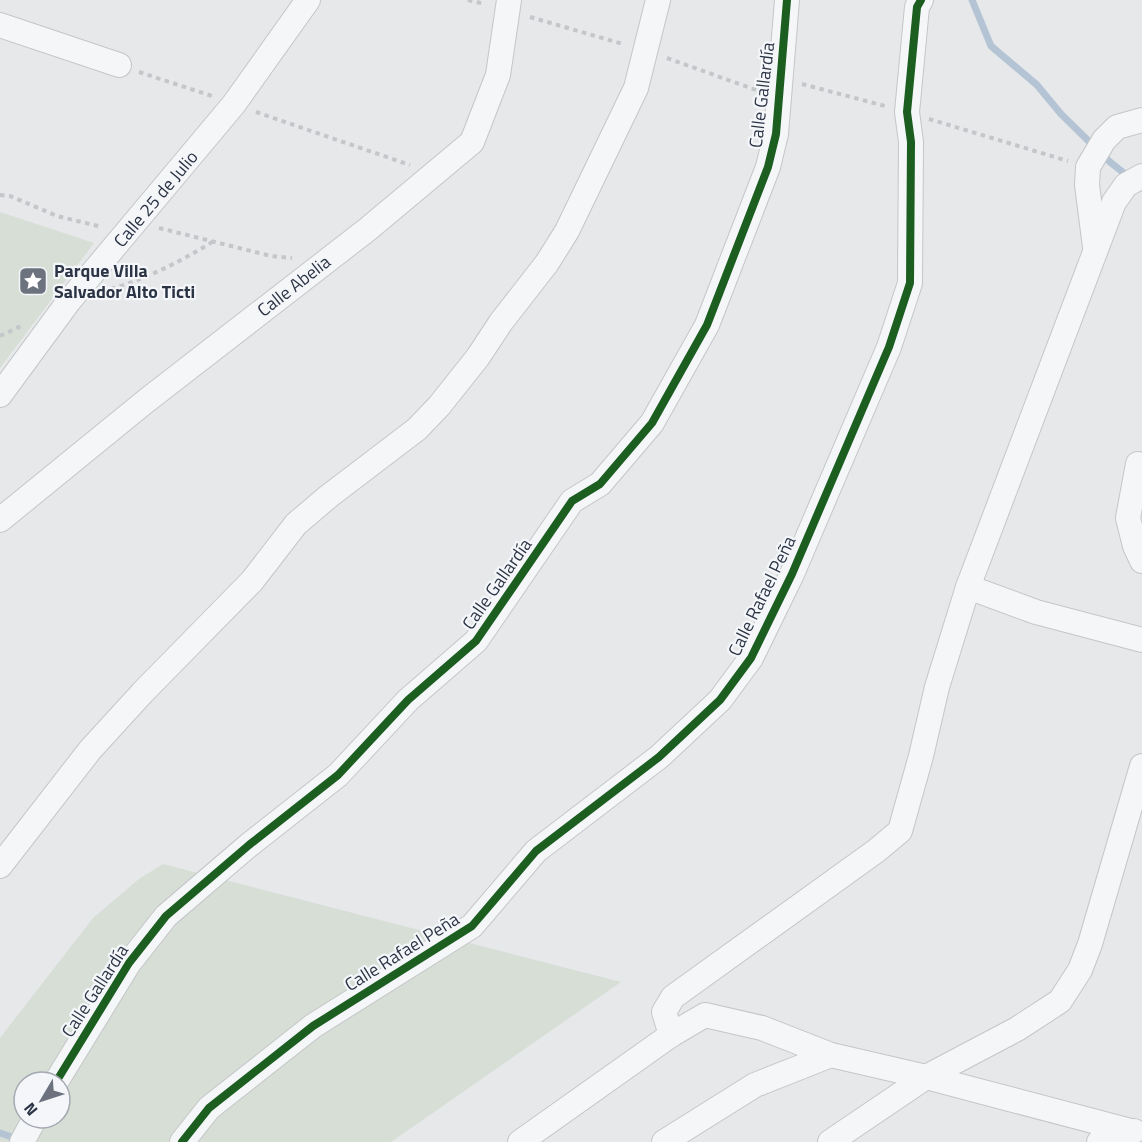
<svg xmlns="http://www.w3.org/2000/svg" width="1142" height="1142" viewBox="0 0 1142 1142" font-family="'Titillium Web',sans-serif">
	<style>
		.green { fill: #d6ded6; fill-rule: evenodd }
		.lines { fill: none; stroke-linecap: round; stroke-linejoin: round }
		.stream { stroke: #b4c4d5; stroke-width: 7 }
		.minor-casing { stroke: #c4c6c8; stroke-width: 26 }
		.path { stroke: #c5c6ca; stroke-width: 4; stroke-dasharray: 4.5 4.5; stroke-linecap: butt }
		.minor { stroke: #f5f6f7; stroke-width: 24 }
		.cycleway-casing { stroke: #f4f6f9; stroke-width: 11 }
		.cycleway { stroke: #1b5e20; stroke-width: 8 }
		.labels { text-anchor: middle; stroke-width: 4.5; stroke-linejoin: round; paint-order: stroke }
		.street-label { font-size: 18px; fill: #2b3445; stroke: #f4f6f9 }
		.poi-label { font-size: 18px; font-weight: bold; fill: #2b3445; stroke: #f4f6f9; text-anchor: start }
	</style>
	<rect width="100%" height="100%" fill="#e6e8ea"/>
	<g class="green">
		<path d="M0,212L94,243L0,368Z"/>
		<path d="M163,864L621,982L391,1142H0V1038L93,918L139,879ZM24,1082H60V1118H24Z"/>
	</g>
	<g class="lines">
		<g class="stream">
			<path d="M972,0L991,46L1037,85L1061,114L1110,162L1129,177"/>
			<path d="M0,1133L18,1139"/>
		</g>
		<g class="minor-casing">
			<g id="minor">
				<path d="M0,25L119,65"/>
				<path d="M1095,247L1087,185L1088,167L1104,140L1117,127L1142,120"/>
				<path d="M0,395L69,301L234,104L308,0"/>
				<path d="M1138,464L1128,518L1135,546L1142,561"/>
				<path d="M0,520L146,401L368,229L472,142L498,75L509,0"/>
				<path d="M968,587L1036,612L1142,640"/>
				<path d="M0,866L90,750L143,692L252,581L296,524L329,496L417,429L439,406L478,357L501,322L547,263L567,231L636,88L658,0"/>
				<path d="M671,1035L664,1012L673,997L876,851L900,831L921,756L937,687L968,587L1114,202L1126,185L1142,176"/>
				<path d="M56,1082L129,963L166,916L249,845L338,775L408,700L476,641L572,501L600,484L652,423L707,325L768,167L776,134L787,0"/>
				<path d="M22,1142L35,1118"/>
				<path d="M182,1142L209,1108L313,1026L472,926L536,851L659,757L720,700L751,658L792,574L889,347L910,283L911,142L907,112L917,7L921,0"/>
				<path d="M520,1142L671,1035L705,1015L762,1028L831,1055L926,1077L1131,1131"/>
				<path d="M664,1142L755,1085L831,1055"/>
				<path d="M830,1142L926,1077L1017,1029L1060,1001L1080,970L1090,944L1142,766"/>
				<path d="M1099,1142L1134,1131"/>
			</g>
		</g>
		<g class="path">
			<path d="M468,0L485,4"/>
			<path d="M530,17L623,44"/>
			<path d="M667,58L756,90"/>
			<path d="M139,72L212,96"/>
			<path d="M802,84L885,106"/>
			<path d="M256,112L410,165"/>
			<path d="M929,119L1068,161"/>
			<path d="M0,195L10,196L57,216L102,227"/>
			<path d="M159,228L271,256L292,258"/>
			<path d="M111,289C149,278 181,261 214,241"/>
			<path d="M0,336L21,326"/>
		</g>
		<use href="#minor" class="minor"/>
		<g class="cycleway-casing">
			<g id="cycleway">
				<path d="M56,1082L129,963L166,916L249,845L338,775L408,700L476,641L572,501L600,484L652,423L707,325L768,167L776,134L787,0"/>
				<path d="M182,1142L209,1108L313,1026L472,926L536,851L659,757L720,700L751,658L792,574L889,347L910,283L911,142L907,112L917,7L921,0"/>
			</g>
		</g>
		<use href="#cycleway" class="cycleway"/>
	</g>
	<defs>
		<g id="sight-square" transform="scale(1.5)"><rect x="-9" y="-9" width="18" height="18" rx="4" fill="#6c737f" stroke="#f4f6f9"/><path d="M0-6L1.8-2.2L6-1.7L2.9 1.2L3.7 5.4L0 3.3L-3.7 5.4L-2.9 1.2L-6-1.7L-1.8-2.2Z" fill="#fff"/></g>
	</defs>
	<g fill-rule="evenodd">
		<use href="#sight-square" x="33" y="281"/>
	</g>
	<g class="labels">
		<g class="street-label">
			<text transform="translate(762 95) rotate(-83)" y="6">Calle Gallardía</text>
			<text transform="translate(156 199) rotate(-50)" y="6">Calle 25 de Julio</text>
			<text transform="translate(294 286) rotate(-38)" y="6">Calle Abelia</text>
			<text transform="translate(497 584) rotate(-55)" y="6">Calle Gallardía</text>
			<text transform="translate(762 596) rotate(-64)" y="6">Calle Rafael Peña</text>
			<text transform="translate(402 952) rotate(-32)" y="6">Calle Rafael Peña</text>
			<text transform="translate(95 991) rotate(-57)" y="6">Calle Gallardía</text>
		</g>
		<g class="poi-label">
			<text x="54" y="277">Parque Villa<tspan x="54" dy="21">Salvador Alto Ticti</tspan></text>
		</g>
	</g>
	<g transform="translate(42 1100) rotate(231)"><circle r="28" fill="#f4f6f9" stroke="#a4a8b1" stroke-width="1.5"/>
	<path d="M0-4.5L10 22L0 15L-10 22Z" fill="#6c737f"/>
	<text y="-9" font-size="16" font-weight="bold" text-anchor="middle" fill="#2b3445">N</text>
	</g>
</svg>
